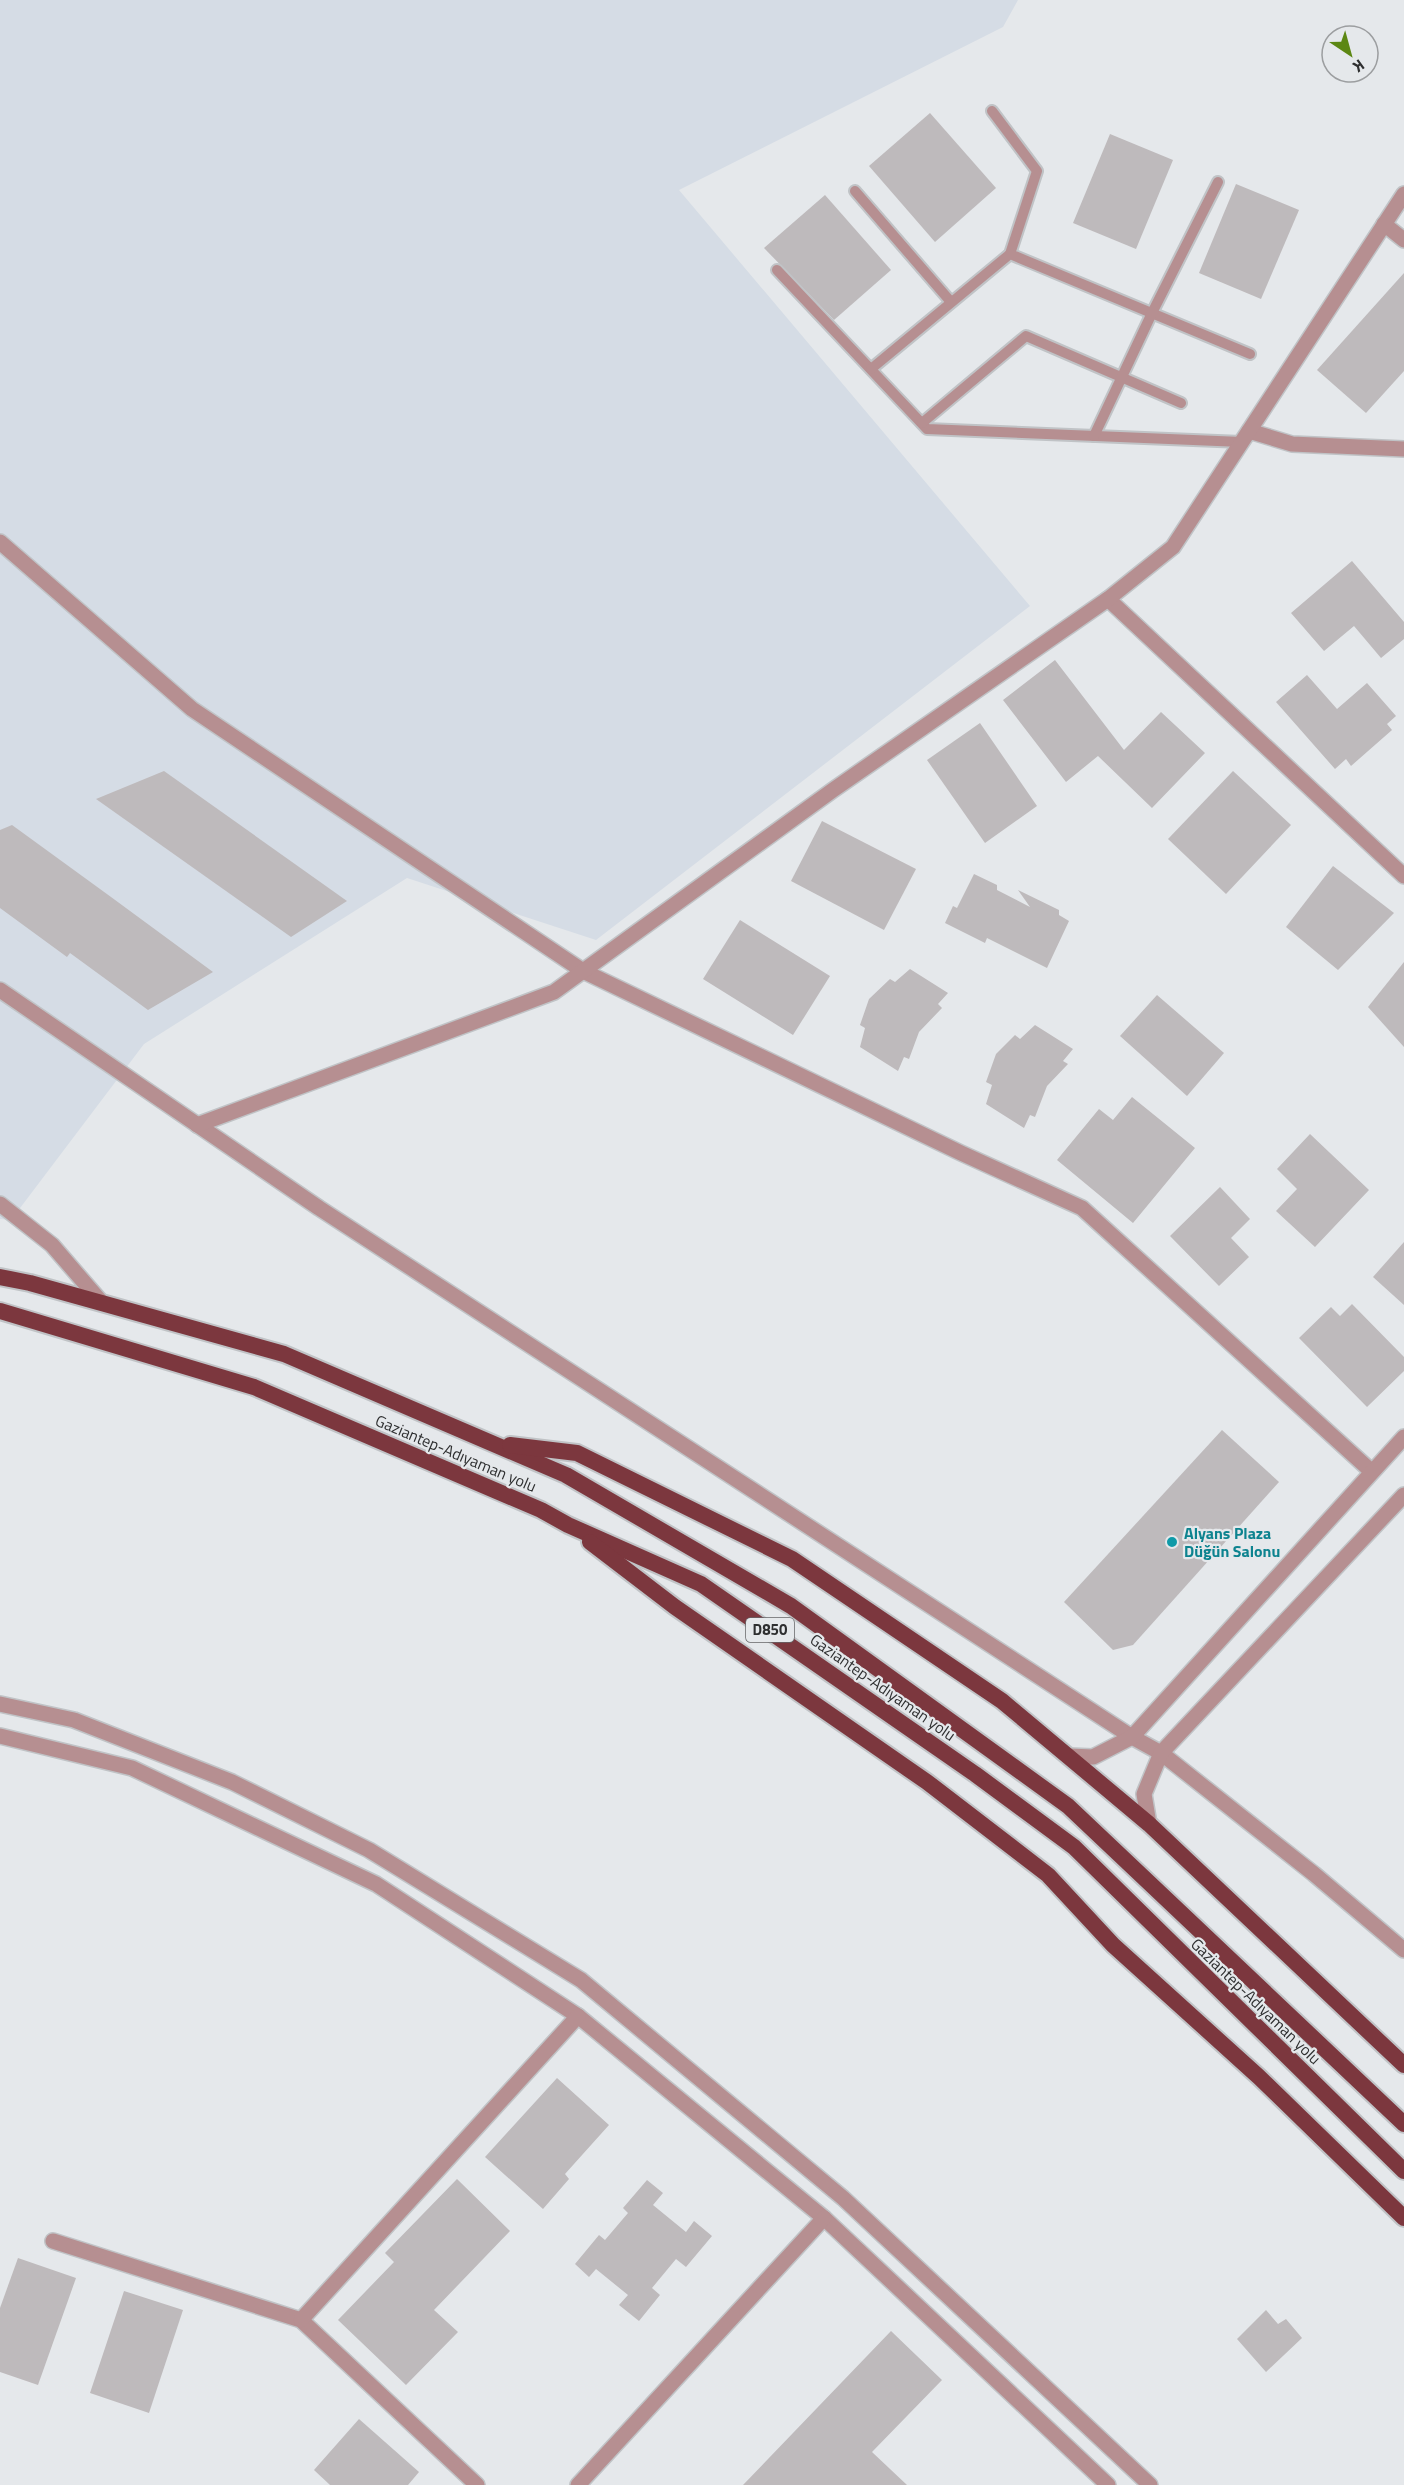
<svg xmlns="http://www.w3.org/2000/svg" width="1404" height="2485" viewBox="0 0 1404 2485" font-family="'Titillium Web',sans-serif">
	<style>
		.built { fill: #d5dce5 }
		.building { fill: #bebabc }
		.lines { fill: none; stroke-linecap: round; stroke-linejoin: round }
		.service-casing { stroke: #c0c3c6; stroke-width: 14 }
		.minor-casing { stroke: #c0c3c6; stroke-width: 18 }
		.tertiary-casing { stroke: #c0c3c6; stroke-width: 18 }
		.trunk-casing { stroke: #c0c3c6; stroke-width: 20 }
		.service { stroke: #b68f91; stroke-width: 10 }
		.minor { stroke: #b68f91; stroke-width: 15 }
		.tertiary { stroke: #b68f91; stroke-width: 15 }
		.trunk { stroke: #7c373e; stroke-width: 16 }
		.culture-dot { fill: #0f9aa8; stroke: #e5e8eb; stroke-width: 2 }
		.labels { text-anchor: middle; stroke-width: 4.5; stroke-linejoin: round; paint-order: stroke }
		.shield { fill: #e5e8eb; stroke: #656668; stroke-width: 1.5 }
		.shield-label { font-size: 15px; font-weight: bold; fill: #2e2f30 }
		.street-label { font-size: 16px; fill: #2e2f30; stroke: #e5e8eb }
		.culture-label { font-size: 16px; font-weight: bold; fill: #0d838f; stroke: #e5e8eb; text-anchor: start }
	</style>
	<rect width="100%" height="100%" fill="#e5e8eb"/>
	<path class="built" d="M0,0H1018L1003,27L679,190L1030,606L596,940L407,878L144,1044L11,1220L0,1219Z"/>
	<g class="building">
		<path d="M930,113L996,188L935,242L869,166Z"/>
		<path d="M1110,134L1173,160L1136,249L1073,223Z"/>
		<path d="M1236,184L1299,210L1261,299L1199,273Z"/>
		<path d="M825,195L891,270L834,320L764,248Z"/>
		<path d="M1404,273V371L1366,413L1317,370Z"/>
		<path d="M1352,561L1404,622V639L1381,658L1354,626L1324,651L1291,613Z"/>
		<path d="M1055,660L1124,750L1161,712L1205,753L1152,808L1098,756L1066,782L1003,700Z"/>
		<path d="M1307,675L1337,709L1367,683L1396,716L1387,724L1392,730L1351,766L1346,759L1335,769L1276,702Z"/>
		<path d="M980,723L1037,806L985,843L927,760Z"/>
		<path d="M164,771L347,901L291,937L96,799Z"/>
		<path d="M1233,771L1291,825L1226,894L1168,839Z"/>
		<path d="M822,821L916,869L884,930L791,881Z"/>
		<path d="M12,825L111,897L213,972L148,1010L70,953L67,957L0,908V830Z"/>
		<path d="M1333,866L1394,913L1338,970L1286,927Z"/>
		<path d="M974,874L997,885V890L1030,907L1018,890L1059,910V915L1069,921L1047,968L987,938L985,943L945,923L953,906L957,908Z"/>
		<path d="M740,920L830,976L793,1035L703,979Z"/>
		<path d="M1404,962V1047L1368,1007Z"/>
		<path d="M910,969L948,993L938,1004L942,1008L919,1032L909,1059L904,1057L898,1071L860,1047L865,1028L860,1025L869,999L890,979L895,982Z"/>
		<path d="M1157,995L1224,1053L1187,1096L1120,1036Z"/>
		<path d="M1035,1025L1073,1049L1063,1061L1068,1064L1047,1086L1035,1117L1030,1115L1024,1128L986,1104L992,1085L986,1082L996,1054L1015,1035L1020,1039Z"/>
		<path d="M1132,1097L1195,1148L1133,1223L1057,1160L1099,1109L1113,1120Z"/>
		<path d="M1310,1134L1369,1190L1315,1247L1276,1211L1297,1189L1277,1169Z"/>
		<path d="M1220,1187L1250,1219L1231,1238L1249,1257L1219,1286L1170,1236Z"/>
		<path d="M1404,1242V1305L1373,1277Z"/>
		<path d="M1352,1304L1404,1357V1371L1367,1407L1299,1338L1331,1307L1340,1316Z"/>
		<path d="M1222,1430L1279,1482L1133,1645L1113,1650L1064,1602Z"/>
		<path d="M557,2078L609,2125L565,2174L569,2179L543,2209L485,2157Z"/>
		<path d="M457,2179L510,2231L434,2310L458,2332L406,2385L338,2320L394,2262L385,2253Z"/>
		<path d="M647,2180L663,2193L653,2205L686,2232L694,2221L712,2236L686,2267L676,2259L652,2288L660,2295L639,2321L619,2305L628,2295L596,2269L589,2277L575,2264L599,2235L605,2240L628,2213L623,2208Z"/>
		<path d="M18,2258L76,2278L38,2385L0,2372V2308Z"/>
		<path d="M124,2291L183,2310L149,2413L90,2393Z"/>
		<path d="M1266,2310L1278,2324L1286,2319L1302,2338L1266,2372L1237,2339Z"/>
		<path d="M891,2331L942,2380L872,2452L907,2485H743Z"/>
		<path d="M359,2419L419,2472L408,2485H330L314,2470Z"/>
	</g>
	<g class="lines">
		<g class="service-casing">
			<g id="service">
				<path d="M992,111L1037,171L1010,254"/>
				<path d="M855,191L951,302"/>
				<path d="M777,270L927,429L1242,442"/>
				<path d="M871,369L1010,254L1250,354"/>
				<path d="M922,423L1026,336L1181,403"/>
				<path d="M1094,436L1152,313L1218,182"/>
			</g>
		</g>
		<g class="minor-casing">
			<g id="minor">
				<path d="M1384,224L1404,240"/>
				<path d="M1249,431L1292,444L1404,449"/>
				<path d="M0,542L192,709L583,971L961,1153L1082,1208L1371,1471"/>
				<path d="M1108,599L1404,876"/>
				<path d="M0,990L319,1208L1132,1737L1161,1753L1314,1874L1404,1950"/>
				<path d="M197,1125L554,992L833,790L1108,599L1173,547L1404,194"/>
				<path d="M0,1704L74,1720L232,1782L369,1850L581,1980L843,2198L1150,2485"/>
				<path d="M0,1736L132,1768L376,1884L578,2016L824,2218L1108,2485"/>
				<path d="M53,2241L301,2320L477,2485"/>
				<path d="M301,2320L578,2016"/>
				<path d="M578,2485L824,2218"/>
			</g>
		</g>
		<g class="tertiary-casing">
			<g id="tertiary">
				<path d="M0,1204L52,1245L102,1303"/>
				<path d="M1069,1756L1093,1757L1132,1737L1404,1437"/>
				<path d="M1149,1824L1144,1794L1161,1753L1404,1495"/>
			</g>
		</g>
		<g class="trunk-casing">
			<g id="trunk">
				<path d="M0,1277L30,1283L284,1354L566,1475L791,1606L1068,1806L1404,2124"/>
				<path d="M0,1311L254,1387L541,1510L568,1525L701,1584L975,1774L1074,1847L1404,2171"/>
				<path d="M510,1445L577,1453L792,1559L1002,1701L1149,1824L1404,2065"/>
				<path d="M590,1542L675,1607L927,1782L1048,1875L1113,1945L1259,2077L1404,2218"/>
			</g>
		</g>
		<use href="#service" class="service"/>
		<use href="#minor" class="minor"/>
		<use href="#tertiary" class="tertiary"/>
		<use href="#trunk" class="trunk"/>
	</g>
	<circle class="culture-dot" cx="1172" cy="1542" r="6"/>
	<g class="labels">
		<rect class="shield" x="746" y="1618" width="48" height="24" rx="4.5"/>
		<g class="shield-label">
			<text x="770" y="1635">D850</text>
		</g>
		<g class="street-label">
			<text transform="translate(456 1453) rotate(23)" y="6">Gaziantep-Adıyaman yolu</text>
			<text transform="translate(883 1687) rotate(35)" y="6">Gaziantep-Adıyaman yolu</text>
			<text transform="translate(1256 2001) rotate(44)" y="6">Gaziantep-Adıyaman yolu</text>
		</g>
		<g class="culture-label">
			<text x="1184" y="1539">Alyans Plaza<tspan x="1184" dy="18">Düğün Salonu</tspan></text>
		</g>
	</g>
	<g transform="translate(1350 54) rotate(144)"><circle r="28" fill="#e5e8eb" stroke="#9c9ea0" stroke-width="1.5"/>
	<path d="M0-4.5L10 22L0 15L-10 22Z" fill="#5c8713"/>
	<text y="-9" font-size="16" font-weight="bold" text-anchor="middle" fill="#2e2f30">K</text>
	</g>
</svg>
